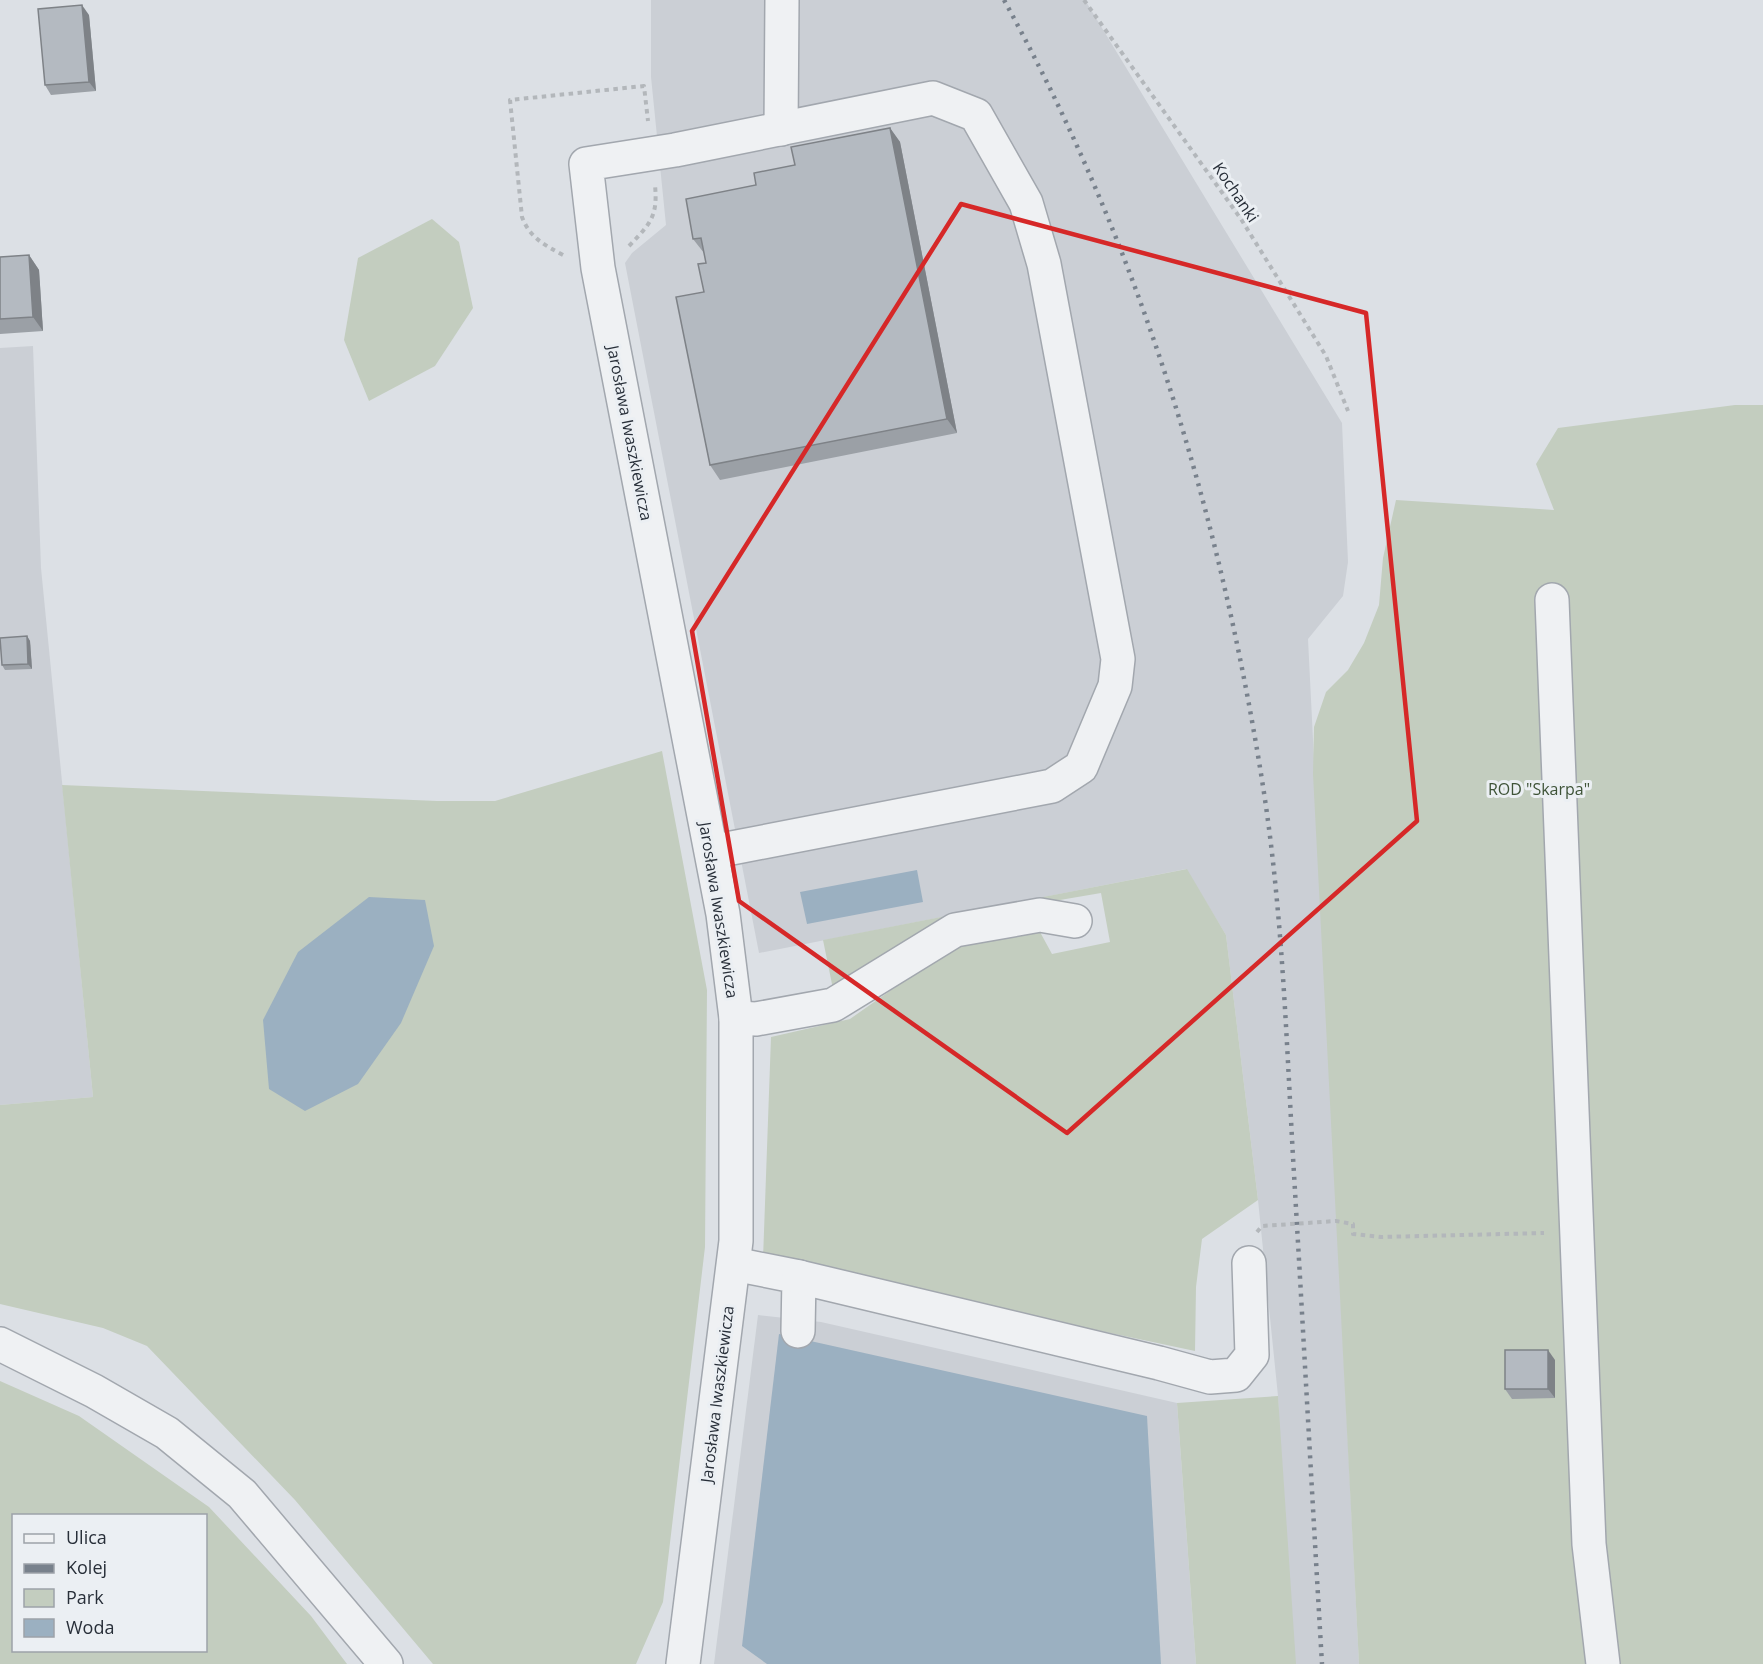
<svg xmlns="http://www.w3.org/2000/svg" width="1763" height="1664" viewBox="0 0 1763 1664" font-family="'Open Sans',sans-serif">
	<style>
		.built { fill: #cbcfd5 }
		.green { fill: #c3cdbf; fill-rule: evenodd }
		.water { fill: #9bb0c1 }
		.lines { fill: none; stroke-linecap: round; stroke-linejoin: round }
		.minor-casing { stroke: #a2a7ae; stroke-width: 36 }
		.path { stroke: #b3b7bb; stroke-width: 4; stroke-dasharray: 4.5 4.5; stroke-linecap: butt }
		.minor { stroke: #eff1f3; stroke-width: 33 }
		.rail { stroke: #78818c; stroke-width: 4.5; stroke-dasharray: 3 6; stroke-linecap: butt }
		.wall { fill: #9ba0a6 }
		.shaded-wall { fill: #7e8287 }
		.building { fill: #b4bac1; stroke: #7e8287; stroke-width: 1.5 }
		.marked { fill: none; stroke: #d62828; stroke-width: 4.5; stroke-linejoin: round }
		.labels { text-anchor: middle; stroke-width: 6; stroke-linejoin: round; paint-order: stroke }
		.street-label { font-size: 16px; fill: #282f39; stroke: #ebeff3 }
		.park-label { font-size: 16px; fill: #3e5337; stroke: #ebeff3 }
	</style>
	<rect width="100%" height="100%" fill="#dce0e5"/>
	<g class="built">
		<path d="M651,0H1085L1342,423L1348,562L1343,596L1308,639L1359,1664H1288L1278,1396L1258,1200L1226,935L1186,869L759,953L625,263L632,253L666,225L651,77Z"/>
		<path d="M33,346L41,568L93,1097L0,1105V348Z"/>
		<path d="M758,1315L821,1322L1177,1403L1196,1664H714Z"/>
	</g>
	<g class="green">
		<path d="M432,219L459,242L473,308L435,366L369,401L344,340L358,258Z"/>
		<path d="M1735,405H1763V1664H1359L1313,774L1314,727L1326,692L1348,670L1364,643L1379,605L1383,558L1396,500L1554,510L1536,464L1558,428Z"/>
		<path d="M662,751L707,990L705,1247L663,1602L636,1664H433L295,1500L147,1346L103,1328L0,1304V1105L93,1097L62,785L437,801H495Z"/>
		<path d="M1187,869L1226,935L1258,1200L1202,1239L1196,1287L1195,1351L763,1259L771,1037L850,1019L958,943L1040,932L1052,954L1110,942L1101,893L943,920L833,989L823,940Z"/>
		<path d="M0,1381L79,1416L209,1507L311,1616L347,1664H0ZM14,1516H206V1650H14Z"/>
		<path d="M1278,1396L1296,1664H1196L1177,1403Z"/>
	</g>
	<g class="water">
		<path d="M917,870L923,902L807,924L800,892Z"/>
		<path d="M369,897L425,900L434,946L401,1023L358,1084L305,1111L269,1089L263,1020L298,952Z"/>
		<path d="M779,1334L1147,1416L1161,1664H767L742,1646Z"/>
	</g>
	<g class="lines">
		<g class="minor-casing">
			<g id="minor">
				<path d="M781,129L782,0"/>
				<path d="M1552,600L1589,1544L1603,1664"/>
				<path d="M736,1018L756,1019L833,1005L955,930L1040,915L1075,921"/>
				<path d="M734,1264L799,1277L798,1331"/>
				<path d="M799,1277L1159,1363L1210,1377L1236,1375L1252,1355L1249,1263"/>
				<path d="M0,1344L94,1391L167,1433L242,1494L386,1664"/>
				<path d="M683,1664L736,1241V1018L723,914L598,268L586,164L675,150L933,98L976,115L1026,203L1044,264L1118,659L1115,686L1081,767L1052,786L711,852"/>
			</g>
		</g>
		<g class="path">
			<path d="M1084,0L1241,219L1326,356L1348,411"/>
			<path d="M629,246C650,224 658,217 655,185"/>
			<path d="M563,255C543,244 530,238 522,217L510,100L644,86L648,121"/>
			<path d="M1257,1232L1262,1226L1336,1221L1353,1224V1234L1381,1237L1544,1233"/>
		</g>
		<use href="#minor" class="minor"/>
		<path class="rail" d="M1004,0C1137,241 1219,509 1262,780C1282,905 1286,1031 1293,1157C1303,1326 1312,1495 1322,1664"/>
	</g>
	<g class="wall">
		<path d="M89,15L96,91L51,95L45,85Z"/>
		<path d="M890,128L900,142L957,433L720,480L710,465L706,263L704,253L693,239L756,185L795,165Z"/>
		<path d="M29,255L39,270L43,331L0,334V257Z"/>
		<path d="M27,636L30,641L32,669L5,670L2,665Z"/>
		<path d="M1555,1360V1398L1512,1399L1505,1389Z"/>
	</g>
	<g class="shaded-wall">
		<path d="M82,5L89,15L96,91L89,82Z"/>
		<path d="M890,128L900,142L957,433L947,419Z"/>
		<path d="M29,255L39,270L43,331L33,317Z"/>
		<path d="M27,636L30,641L32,669L28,664Z"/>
		<path d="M1548,1350L1555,1360V1398L1548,1389Z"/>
	</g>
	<g class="building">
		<path d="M82,5L89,82L45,85L38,9Z"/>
		<path d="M890,128L947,419L710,465L676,297L704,292L698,264L706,263L701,238L693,239L686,199L756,185L754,173L795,165L791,147Z"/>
		<path d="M29,255L33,317L0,319V257Z"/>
		<path d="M27,636L28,664L2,665L0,638Z"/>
		<rect x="1505" y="1350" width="43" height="39"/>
	</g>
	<path class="marked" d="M961,204L1366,313L1417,821L1067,1133L739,901L692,631Z"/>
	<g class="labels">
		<g class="street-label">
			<text transform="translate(1236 192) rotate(56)" y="6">Kochanki</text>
			<text transform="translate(630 433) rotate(79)" y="6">Jarosława Iwaszkiewicza</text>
			<text transform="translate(719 910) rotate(81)" y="6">Jarosława Iwaszkiewicza</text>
			<text transform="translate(717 1394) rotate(-83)" y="6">Jarosława Iwaszkiewicza</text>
		</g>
		<g class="park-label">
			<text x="1539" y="795">ROD "Skarpa"</text>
		</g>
	</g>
	<rect x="12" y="1514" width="195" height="138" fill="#ebeff3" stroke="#9da2a9" stroke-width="1.5"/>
	<rect x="24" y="1534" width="30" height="9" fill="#eff1f3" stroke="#9da2a9" stroke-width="1.5"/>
	<text x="66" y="1544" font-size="18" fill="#282f39">Ulica</text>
	<rect x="24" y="1564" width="30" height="9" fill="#78818c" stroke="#9da2a9" stroke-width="1.5"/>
	<text x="66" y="1574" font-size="18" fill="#282f39">Kolej</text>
	<rect x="24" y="1589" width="30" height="18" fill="#c3cdbf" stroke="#9da2a9" stroke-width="1.5"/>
	<text x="66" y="1604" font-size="18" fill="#282f39">Park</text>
	<rect x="24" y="1619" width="30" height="18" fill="#9bb0c1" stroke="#9da2a9" stroke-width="1.5"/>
	<text x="66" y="1634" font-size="18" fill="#282f39">Woda</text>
</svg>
